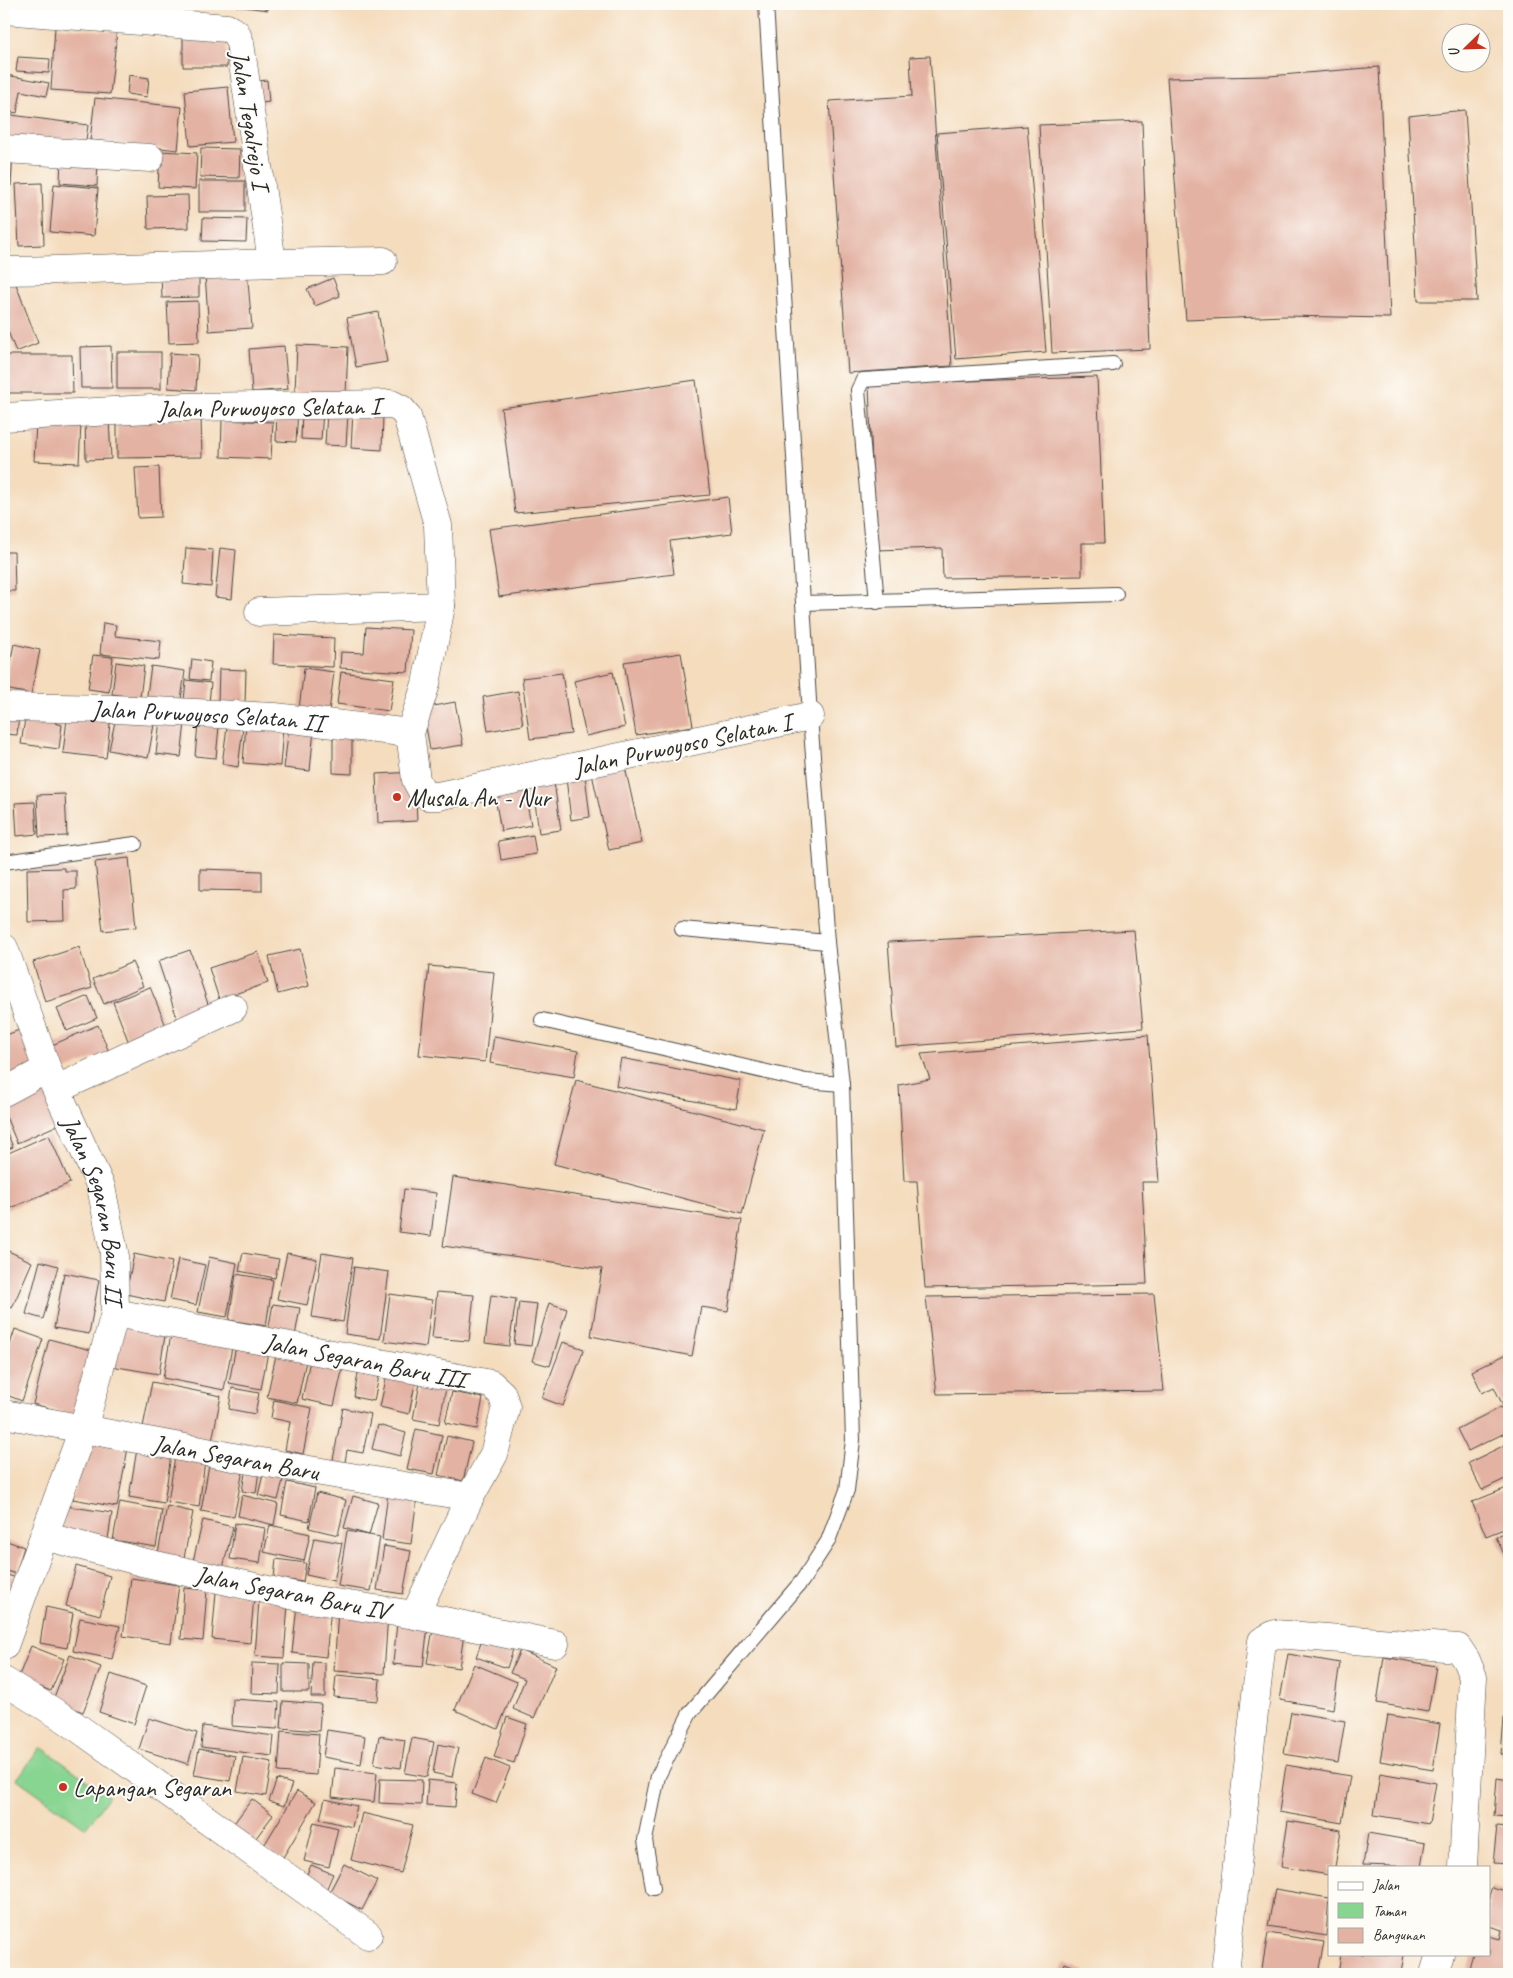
<svg xmlns="http://www.w3.org/2000/svg" width="1513" height="1978" viewBox="0 0 1513 1978" font-family="Caveat,sans-serif">
	<style>
		.green { fill: #88d491; stroke: #5a805e }
		.building { fill: #e3b2a3 }
		.lines { fill: none; stroke-linecap: round; stroke-linejoin: round }
		.service-casing { stroke: #494641; stroke-width: 16 }
		.minor-casing { stroke: #494641; stroke-width: 29 }
		.service { stroke: #fff; stroke-width: 14 }
		.minor { stroke: #fff; stroke-width: 28 }
		.poi-dot { fill: #c8321e; stroke: #fdfcf7; stroke-width: 2 }
		.labels { text-anchor: middle; stroke-width: 4; stroke-linejoin: round; paint-order: stroke }
		.street-label { font-size: 25px; fill: #2b2b2b; stroke: #fdfcf7 }
		.poi-label { font-size: 25px; fill: #2b2b2b; stroke: #fdfcf7; text-anchor: start }
	</style>
	<rect width="100%" height="100%" fill="#fdfcf7"/>
	<filter id="ink" filterUnits="userSpaceOnUse"><feTurbulence type="fractalNoise" baseFrequency=".02" numOctaves="2"/><feDisplacementMap in="SourceGraphic" scale="10" xChannelSelector="R" yChannelSelector="G"/><feConvolveMatrix kernelMatrix="1 2 1 2 8 2 1 2 1" color-interpolation-filters="sRGB"/></filter>
	<filter id="wash" filterUnits="userSpaceOnUse"><feTurbulence type="fractalNoise" baseFrequency=".0096" numOctaves="4" result="noise"/><feDisplacementMap in="SourceGraphic" scale="20" xChannelSelector="R" yChannelSelector="G"/><feGaussianBlur stdDeviation="1.12" result="paint"/><feColorMatrix in="noise" values="0 0 0 0 0 0 0 0 0 0 0 0 0 0 0 0 0 1.4 0 .05"/><feComposite in="paint" operator="in"/></filter>
	<g filter="url(#wash)">
		<rect width="100%" height="100%" fill="#f4dcbd"/>
		<path class="green" d="M41,1747L109,1796L86,1828L17,1779Z"/>
		<g id="blocks">
			<g class="building">
				<path d="M134,4H160V8Z"/>
				<path d="M236,4H269L268,10L236,6Z"/>
				<path d="M55,27L117,32L110,94L51,90Z"/>
				<path d="M226,35L227,67H183V36Z"/>
				<path d="M930,56L952,366L848,373L829,101L912,96L910,57Z"/>
				<path d="M18,57L50,59L49,73L16,71Z"/>
				<path d="M1379,67L1390,318L1284,316L1186,320L1167,78L1269,76Z"/>
				<path d="M6,75L49,83L46,96L21,91L17,113L4,111Z"/>
				<path d="M129,75L149,78L147,97L127,94Z"/>
				<path d="M267,80L269,102L252,104L250,82Z"/>
				<path d="M228,87L233,142L190,146L185,91Z"/>
				<path d="M95,98L182,107L178,150L90,140Z"/>
				<path d="M1465,110L1477,301H1418L1408,116Z"/>
				<path d="M4,114L88,125L85,147L4,137Z"/>
				<path d="M1142,121L1150,349L1052,353L1039,125Z"/>
				<path d="M1027,126L1046,352L956,359L937,133Z"/>
				<path d="M201,148L240,149L239,178L200,177Z"/>
				<path d="M4,150L13,151L11,186L4,185Z"/>
				<path d="M160,151L197,153L195,189L158,187Z"/>
				<path d="M61,156L98,158L97,186L60,183Z"/>
				<rect x="199" y="181" width="46" height="31"/>
				<path d="M42,183L44,245L19,246L16,184Z"/>
				<path d="M54,184L98,188L94,236L50,232Z"/>
				<path d="M188,195L189,228L148,229L147,196Z"/>
				<path d="M4,208H8L10,253H4Z"/>
				<path d="M203,218L247,219L246,242L202,241Z"/>
				<path d="M247,270L252,328L209,331L205,274Z"/>
				<path d="M199,272V297L162,298L161,273Z"/>
				<path d="M333,278L340,296L315,306L307,289Z"/>
				<path d="M14,279L38,343L16,352L4,321V283Z"/>
				<path d="M198,301L199,342L169,343L167,302Z"/>
				<path d="M378,312L387,362L356,367L347,318Z"/>
				<path d="M297,345L348,347L346,394L295,392Z"/>
				<path d="M111,346L112,388H81L80,347Z"/>
				<path d="M284,346L288,389L252,392L249,349Z"/>
				<rect x="117" y="352" width="44" height="37"/>
				<path d="M170,353L198,355L196,390L168,388Z"/>
				<path d="M7,355H72L73,393H7Z"/>
				<path d="M1097,377L1104,543H1082V576L943,578L942,548L875,550L869,384Z"/>
				<path d="M696,380L710,495L515,513L501,408Z"/>
				<path d="M277,409L298,410L296,442L276,441Z"/>
				<path d="M302,409L323,411L321,440L301,439Z"/>
				<path d="M327,411L348,413L346,446L325,445Z"/>
				<path d="M353,412L383,413L382,450L351,448Z"/>
				<path d="M109,417L111,459L86,460L85,418Z"/>
				<path d="M201,419L202,457L117,458V420Z"/>
				<path d="M222,420L273,422L271,459L221,457Z"/>
				<path d="M36,422L81,424L79,463L34,461Z"/>
				<path d="M159,467L161,517L138,518L135,468Z"/>
				<path d="M728,497L732,533L670,541L674,574L499,597L489,529Z"/>
				<path d="M186,548L213,550L211,587L183,584Z"/>
				<path d="M220,548L236,550L232,599L215,597Z"/>
				<path d="M4,552H14L15,591H4Z"/>
				<rect x="4" y="612" width="3" height="31"/>
				<path d="M103,623L116,625L115,636L161,641L159,660L100,654Z"/>
				<path d="M366,627L411,630L408,672L340,668L341,652L364,653Z"/>
				<path d="M274,635L334,638L333,667L273,664Z"/>
				<path d="M14,644L40,650L31,694L5,689Z"/>
				<path d="M681,653L693,726L636,735L624,662Z"/>
				<path d="M93,655L113,657L109,692L88,689Z"/>
				<path d="M192,659L211,662L209,681L190,679Z"/>
				<path d="M116,662L144,666L140,698L112,694Z"/>
				<path d="M151,666L185,671L180,707L146,702Z"/>
				<path d="M304,668L334,672L329,712L299,709Z"/>
				<path d="M219,669L246,670L245,705L218,704Z"/>
				<path d="M341,672L394,679L389,711L337,704Z"/>
				<path d="M613,672L625,727L586,736L574,681Z"/>
				<path d="M562,673L571,734L530,739L522,678Z"/>
				<path d="M186,680L211,683L208,713L183,710Z"/>
				<path d="M518,691L523,725L488,731L483,697Z"/>
				<path d="M455,702L463,745L430,750L423,708Z"/>
				<path d="M68,710L111,716L106,758L63,753Z"/>
				<path d="M5,712L19,714L17,735L4,734Z"/>
				<path d="M45,712L56,714L55,723L62,725L59,749L21,744L25,719L43,722Z"/>
				<path d="M117,712L155,719L148,758L109,750Z"/>
				<path d="M160,720L185,723L181,757L156,754Z"/>
				<path d="M198,724L219,726L216,758L195,756Z"/>
				<path d="M246,724L283,727L280,766L243,763Z"/>
				<path d="M289,726L314,729L310,771L284,768Z"/>
				<path d="M227,727L243,728L238,767L222,764Z"/>
				<path d="M333,731L352,732V774L333,773Z"/>
				<path d="M625,767L642,843L609,850L592,774Z"/>
				<path d="M415,772L417,821L378,823L376,774Z"/>
				<path d="M585,775L590,817L571,820L566,778Z"/>
				<path d="M553,776L561,830L539,833L532,779Z"/>
				<path d="M524,787L531,825L501,831L494,792Z"/>
				<path d="M65,794L67,836L39,837L37,795Z"/>
				<path d="M35,802L37,834L17,836L15,803Z"/>
				<path d="M533,835L536,854L501,860L498,841Z"/>
				<path d="M129,858L136,927L103,931L95,862Z"/>
				<path d="M64,868V871H76V889L64,890L65,921L28,922L27,869Z"/>
				<path d="M200,869L262,871V891L200,890Z"/>
				<path d="M1134,930L1143,1028L896,1047L888,942Z"/>
				<path d="M79,947L92,988L45,1002L33,962Z"/>
				<path d="M300,949L309,986L278,994L269,956Z"/>
				<path d="M190,950L210,1010L178,1021L158,961Z"/>
				<path d="M258,952L268,983L219,999L209,968Z"/>
				<path d="M132,962L143,986L104,1004L93,979Z"/>
				<path d="M429,966L494,972L485,1062L419,1055Z"/>
				<path d="M150,987L169,1033L131,1048L113,1002Z"/>
				<path d="M88,996L97,1018L67,1031L57,1009Z"/>
				<path d="M98,1025L109,1052L61,1072L50,1046Z"/>
				<path d="M19,1030L35,1067L4,1080V1036Z"/>
				<path d="M1148,1035L1159,1182H1142L1147,1284L925,1288L917,1181H904L899,1085L930,1079L921,1054Z"/>
				<path d="M494,1036L578,1051L574,1077L490,1063Z"/>
				<path d="M621,1058L741,1081L736,1109L616,1086Z"/>
				<path d="M576,1080L764,1129L742,1214L554,1164Z"/>
				<path d="M40,1082L58,1125L17,1143L4,1112V1098Z"/>
				<path d="M4,1125L13,1147L4,1151Z"/>
				<path d="M49,1135L70,1183L4,1211V1155Z"/>
				<path d="M453,1177L742,1220L728,1311L701,1307L692,1356L591,1336L602,1269L443,1246Z"/>
				<path d="M404,1189L436,1193L431,1236L399,1232Z"/>
				<path d="M4,1249L32,1262L12,1308L4,1304Z"/>
				<path d="M243,1253L279,1259L275,1278L239,1271Z"/>
				<path d="M287,1253L317,1259L307,1305L277,1299Z"/>
				<path d="M322,1253L353,1258L343,1322L312,1317Z"/>
				<path d="M134,1254L172,1262L164,1302L126,1294Z"/>
				<path d="M209,1257L237,1263L227,1317L198,1312Z"/>
				<path d="M178,1259L205,1265L196,1305L170,1300Z"/>
				<path d="M40,1261L58,1266L43,1319L26,1314Z"/>
				<path d="M354,1267L389,1272L380,1339L345,1334Z"/>
				<path d="M64,1273L99,1280L89,1334L54,1328Z"/>
				<path d="M236,1274L273,1280L266,1326L229,1320Z"/>
				<path d="M437,1292L474,1295L469,1341L432,1338Z"/>
				<path d="M390,1294L432,1300L426,1347L384,1341Z"/>
				<path d="M1154,1294L1164,1391L937,1394L926,1297Z"/>
				<path d="M491,1295L516,1299L509,1346L485,1343Z"/>
				<path d="M519,1302L537,1304L531,1346L514,1344Z"/>
				<path d="M549,1303L567,1309L550,1366L532,1361Z"/>
				<path d="M273,1304L300,1308L295,1336L268,1331Z"/>
				<path d="M119,1321L166,1329L159,1374L111,1366Z"/>
				<path d="M15,1329L43,1339L22,1401L4,1394V1363Z"/>
				<path d="M171,1335L232,1347L224,1390L163,1378Z"/>
				<path d="M49,1339L91,1350L75,1415L33,1404Z"/>
				<path d="M563,1342L584,1349L563,1406L542,1398Z"/>
				<path d="M236,1346L268,1352L261,1389L229,1383Z"/>
				<path d="M1509,1353V1418L1494,1387L1482,1393L1472,1371Z"/>
				<path d="M276,1355L306,1361L297,1403L267,1397Z"/>
				<path d="M310,1360L343,1367L334,1406L302,1399Z"/>
				<path d="M359,1367L380,1371L374,1401L354,1397Z"/>
				<path d="M387,1374L416,1379L409,1414L380,1407Z"/>
				<path d="M152,1382L221,1396L212,1441L143,1427Z"/>
				<path d="M420,1383L446,1388L439,1424L413,1419Z"/>
				<path d="M232,1388L259,1393L255,1414L229,1409Z"/>
				<path d="M452,1392L483,1398L477,1429L445,1423Z"/>
				<path d="M274,1400L312,1408L303,1454L285,1450L290,1422L271,1418Z"/>
				<path d="M1501,1407L1509,1424V1431L1468,1451L1457,1429Z"/>
				<path d="M343,1408L371,1414L363,1453L347,1450L344,1468L332,1465Z"/>
				<path d="M378,1425L406,1433L400,1456L372,1449Z"/>
				<path d="M416,1429L442,1435L434,1474L407,1469Z"/>
				<path d="M447,1436L472,1442L463,1481L438,1475Z"/>
				<path d="M84,1440L128,1448L117,1507L73,1499Z"/>
				<path d="M1509,1443V1477L1482,1490L1468,1463Z"/>
				<path d="M137,1449L171,1455L164,1503L129,1497Z"/>
				<path d="M175,1456L205,1461L199,1507L168,1502Z"/>
				<path d="M210,1459L244,1465L234,1517L201,1511Z"/>
				<path d="M246,1468L259,1470L256,1493L242,1491Z"/>
				<path d="M264,1471L284,1476L278,1500L258,1495Z"/>
				<path d="M287,1482L315,1488L309,1521L281,1515Z"/>
				<path d="M1509,1487V1527L1486,1536L1472,1502Z"/>
				<path d="M317,1493L346,1500L338,1535L309,1528Z"/>
				<path d="M388,1493L417,1497L411,1544L382,1540Z"/>
				<path d="M242,1495L278,1504L274,1525L238,1516Z"/>
				<path d="M353,1496L378,1503L369,1535L344,1528Z"/>
				<path d="M120,1502L162,1510L156,1547L113,1540Z"/>
				<path d="M66,1506L112,1513L107,1545L61,1538Z"/>
				<path d="M167,1506L193,1512L184,1558L158,1553Z"/>
				<path d="M203,1520L233,1527L223,1568L193,1561Z"/>
				<path d="M235,1523L265,1528L260,1563L230,1559Z"/>
				<path d="M270,1525L310,1534L304,1561L264,1552Z"/>
				<path d="M1509,1530V1565L1496,1537Z"/>
				<path d="M347,1531L380,1537L371,1591L338,1586Z"/>
				<path d="M314,1538L342,1543L334,1581L306,1575Z"/>
				<path d="M4,1540L24,1547L16,1574L4,1570Z"/>
				<path d="M384,1546L411,1551L403,1594L377,1590Z"/>
				<path d="M276,1559L306,1563L303,1582L274,1578Z"/>
				<path d="M76,1566L110,1576L100,1615L66,1606Z"/>
				<path d="M4,1574L20,1579L4,1610Z"/>
				<path d="M131,1578L179,1585L171,1643L123,1636Z"/>
				<path d="M184,1588L207,1590L203,1641L181,1639Z"/>
				<path d="M216,1592L254,1596L250,1643L212,1639Z"/>
				<path d="M259,1600L288,1603L284,1658L255,1656Z"/>
				<path d="M297,1604L331,1608L326,1657L292,1653Z"/>
				<path d="M46,1607L73,1613L67,1648L40,1643Z"/>
				<path d="M338,1610L388,1613L384,1674L334,1671Z"/>
				<path d="M80,1618L120,1626L112,1659L73,1651Z"/>
				<path d="M397,1622L428,1626L423,1667L393,1664Z"/>
				<path d="M433,1629L464,1634L459,1668L427,1663Z"/>
				<path d="M485,1632L515,1643L507,1668L476,1657Z"/>
				<path d="M31,1646L64,1659L51,1691L18,1678Z"/>
				<path d="M520,1650L556,1666L534,1718L513,1709L525,1679L510,1673Z"/>
				<path d="M1288,1654L1340,1663L1333,1709L1280,1700Z"/>
				<path d="M70,1655L101,1667L83,1712L53,1700Z"/>
				<path d="M1384,1657L1436,1666L1428,1712L1377,1703Z"/>
				<path d="M313,1662L325,1663V1697H311Z"/>
				<path d="M252,1663L280,1664L279,1694L251,1693Z"/>
				<path d="M283,1663L309,1664V1692H283Z"/>
				<path d="M474,1664L517,1682L498,1729L455,1710Z"/>
				<path d="M111,1674L146,1686L134,1724L99,1712Z"/>
				<path d="M336,1675L380,1679L378,1701L334,1697Z"/>
				<path d="M233,1699L279,1702L277,1729L232,1726Z"/>
				<path d="M283,1701L321,1704L319,1731L281,1728Z"/>
				<path d="M1291,1712L1345,1721L1338,1763L1284,1754Z"/>
				<path d="M1388,1715L1440,1724L1433,1770L1380,1761Z"/>
				<path d="M507,1717L527,1724L514,1763L494,1757Z"/>
				<path d="M149,1718L197,1733L188,1764L139,1749Z"/>
				<path d="M1504,1718L1509,1719V1755L1501,1754Z"/>
				<path d="M203,1726L274,1736L272,1756L201,1747Z"/>
				<path d="M327,1730L365,1736L361,1764L323,1757Z"/>
				<path d="M281,1731L319,1734L316,1775L278,1772Z"/>
				<path d="M379,1736L405,1740L401,1768L374,1764Z"/>
				<path d="M412,1738L434,1742L427,1777L405,1773Z"/>
				<path d="M438,1744L458,1748L452,1777L433,1773Z"/>
				<path d="M199,1749L235,1756L230,1781L194,1775Z"/>
				<path d="M243,1757L272,1762L266,1796L237,1791Z"/>
				<path d="M486,1758L510,1768L496,1803L472,1794Z"/>
				<path d="M1286,1765L1350,1776L1342,1823L1279,1812Z"/>
				<path d="M335,1768L377,1773L374,1802L332,1797Z"/>
				<path d="M1380,1773L1436,1783L1429,1824L1374,1815Z"/>
				<path d="M1497,1778L1509,1780V1817L1494,1816Z"/>
				<path d="M277,1779L292,1784L284,1806L269,1801Z"/>
				<path d="M380,1779L422,1780L421,1805L379,1803Z"/>
				<path d="M428,1780L457,1783L455,1807L426,1805Z"/>
				<path d="M297,1791L316,1802L282,1859L263,1847Z"/>
				<path d="M252,1799L273,1815L250,1846L229,1830Z"/>
				<path d="M325,1799L357,1806L352,1827L320,1819Z"/>
				<path d="M362,1813L413,1825L401,1873L351,1860Z"/>
				<path d="M1288,1821L1341,1830L1335,1867H1329V1875L1281,1867Z"/>
				<path d="M314,1822L338,1828L329,1867L304,1861Z"/>
				<path d="M1497,1826L1509,1827V1864L1493,1863Z"/>
				<path d="M1368,1833L1425,1843L1421,1867L1363,1865Z"/>
				<path d="M344,1864L377,1881L362,1910L329,1893Z"/>
				<path d="M311,1865L333,1874L326,1890L304,1881Z"/>
				<path d="M1492,1887L1509,1892V1974H1471L1468,1973L1473,1954H1489V1936L1500,1939L1502,1930L1489,1926V1896Z"/>
				<path d="M1275,1889L1329,1898L1326,1936L1268,1926Z"/>
				<path d="M1268,1933L1324,1942L1318,1974H1261Z"/>
				<path d="M1341,1954H1404L1401,1974H1338Z"/>
				<path d="M1065,1963L1092,1974H1061Z"/>
			</g>
		</g>
	</g>
	<g filter="url(#ink)">
		<use href="#blocks" fill-opacity="0" stroke="#494641" stroke-width="1"/>
		<g class="lines">
			<g class="service-casing">
				<g id="service">
					<path d="M877,602L858,390L863,380L1113,364"/>
					<path d="M803,603L1116,594"/>
					<path d="M4,862L135,844"/>
					<path d="M682,929L827,942"/>
					<path d="M542,1020L806,1081L842,1084"/>
					<path d="M653,1888L645,1840L658,1776L690,1713L802,1581L828,1541L847,1490L853,1440L842,1084L827,942L810,716L766,4"/>
				</g>
			</g>
			<g class="minor-casing">
				<g id="minor">
					<path d="M4,10L227,28L236,33L240,43L272,262"/>
					<path d="M4,149L150,158"/>
					<path d="M4,271C130,269 256,262 383,261"/>
					<path d="M4,417L186,407L391,404L401,409L407,416L438,525L441,606L426,684L410,733L416,780L422,791L428,796H438L810,716"/>
					<path d="M259,612L441,606"/>
					<path id="s1" d="M4,707L114,709L275,717L410,733"/>
					<path id="s2" d="M4,948L47,1069L101,1187L114,1252L115,1313L83,1429L4,1646"/>
					<path d="M57,1089L233,1008"/>
					<path d="M4,1092L47,1069"/>
					<path d="M4,1414L244,1459L470,1497"/>
					<path d="M44,1536L142,1562L309,1599L415,1615L470,1497L494,1454L506,1407L502,1394L491,1384L115,1313"/>
					<path d="M415,1615L555,1644"/>
					<path d="M4,1681L67,1720L368,1935"/>
					<path d="M1228,1974L1226,1964L1262,1641L1275,1634L1458,1648L1466,1660L1473,1677L1463,1867"/>
					<path d="M1434,1974L1440,1954"/>
				</g>
			</g>
			<use href="#service" class="service"/>
			<use href="#minor" class="minor"/>
		</g>
	</g>
	<g class="poi-dot">
		<circle cx="397" cy="797" r="5"/>
		<circle cx="63" cy="1787" r="5"/>
	</g>
	<g class="labels">
		<g class="street-label">
			<text transform="translate(251 120) rotate(81)" y="9">Jalan Tegalrejo I</text>
			<text transform="translate(269 407) rotate(-1)" y="9">Jalan Purwoyoso Selatan I</text>
			<text dy="9" stroke="none"><textPath href="#s1" startOffset="204">Jalan Purwoyoso Selatan II</textPath></text>
			<text transform="translate(682 744) rotate(-12)" y="9">Jalan Purwoyoso Selatan I</text>
			<text dy="9" stroke="none"><textPath href="#s2" startOffset="279">Jalan Segaran Baru II</textPath></text>
			<text transform="translate(365 1360) rotate(11)" y="9">Jalan Segaran Baru III</text>
			<text transform="translate(236 1457) rotate(10)" y="9">Jalan Segaran Baru</text>
			<text transform="translate(292 1592) rotate(11)" y="9">Jalan Segaran Baru IV</text>
		</g>
		<g class="poi-label">
			<text x="407" y="806">Musala An - Nur</text>
			<text x="73" y="1796">Lapangan Segaran</text>
		</g>
	</g>
	<rect width="1513" height="1978" fill="none" stroke="#fdfcf7" stroke-width="20"/>
	<rect x="1328" y="1866" width="162" height="90" fill="#fdfcf7" stroke="#a9a8a5"/>
	<rect x="1338" y="1882" width="25" height="8" fill="#ffffff" stroke="#a9a8a5"/>
	<text x="1373" y="1890" font-size="15" fill="#2b2b2b">Jalan</text>
	<rect x="1338" y="1903" width="25" height="15" fill="#88d491" stroke="#a9a8a5"/>
	<text x="1373" y="1916" font-size="15" fill="#2b2b2b">Taman</text>
	<rect x="1338" y="1928" width="25" height="15" fill="#e3b2a3" stroke="#a9a8a5"/>
	<text x="1373" y="1940" font-size="15" fill="#2b2b2b">Bangunan</text>
	<g transform="translate(1466 48) rotate(247)"><circle r="24" fill="#fdfcf7" stroke="#a9a8a5"/>
	<path d="M0-4L9 19L0 12L-9 19Z" fill="#c8321e"/>
	<text y="-8" font-size="14" font-weight="bold" text-anchor="middle" fill="#2b2b2b">U</text>
	</g>
</svg>
